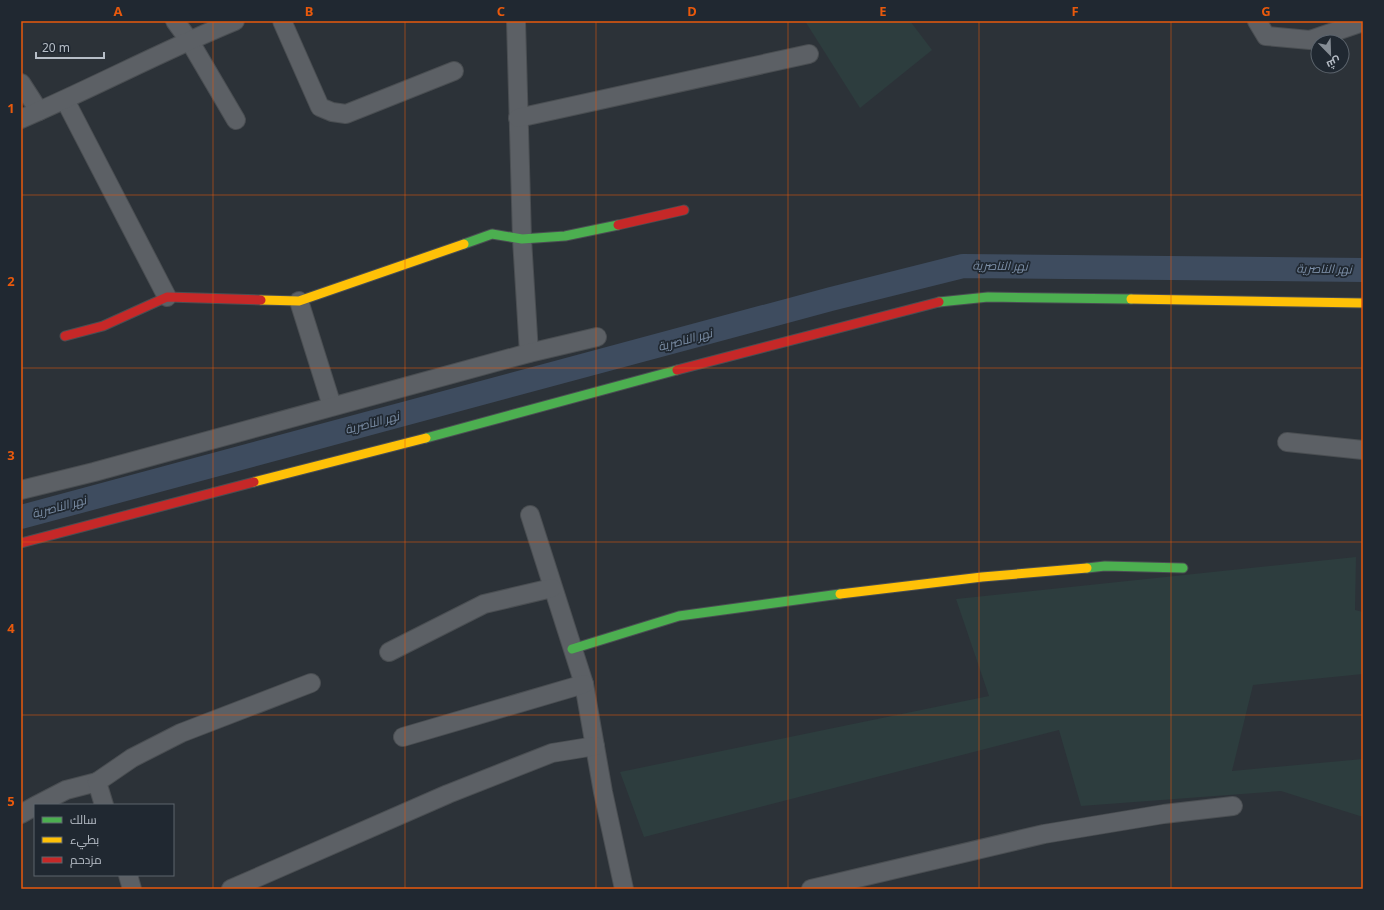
<svg xmlns="http://www.w3.org/2000/svg" width="1384" height="910" viewBox="0 0 1384 910" font-family="'Noto Sans',Cairo,sans-serif">
	<style>
		.green { fill: #2d3d3e }
		.lines { fill: none; stroke-linecap: round; stroke-linejoin: round }
		.canal { stroke: #3e4c5f; stroke-width: 24 }
		.street-casing { stroke: #4a4e52; stroke-width: 20 }
		.fast-casing { stroke: #4a4e52; stroke-width: 11 }
		.slow-casing { stroke: #4a4e52; stroke-width: 11 }
		.jam-casing { stroke: #4a4e52; stroke-width: 11 }
		.street { stroke: #5c6065; stroke-width: 18 }
		.fast { stroke: #4caf50; stroke-width: 9 }
		.slow { stroke: #ffc107; stroke-width: 9 }
		.jam { stroke: #c62828; stroke-width: 9 }
		.grid { fill: none; stroke: #e8590c; stroke-width: 1; stroke-opacity: 0.55 }
		.labels { text-anchor: middle; stroke-width: 3.5; stroke-linejoin: round; paint-order: stroke }
		.water-label { font-size: 12px; font-style: italic; fill: #7c8fa7; stroke: #202831 }
		.neatline { fill: none; stroke: #e8590c; stroke-width: 1.5 }
		.grid-label { font-size: 13px; text-anchor: middle; font-weight: bold; fill: #e8590c }
	</style>
	<rect width="100%" height="100%" fill="#2c3238"/>
	<g class="green">
		<path d="M805,21H910L932,50L860,108Z"/>
		<path d="M1356,557L1355,610L1363,612V674L1253,685L1232,771L1363,759V817L1281,791L1081,806L1059,730L644,837L620,772L989,696L956,599Z"/>
	</g>
	<g class="lines">
		<path class="canal" d="M21,517L831,299L963,266L1363,270"/>
		<g class="street-casing">
			<g id="street">
				<path d="M175,21L189,40L236,120"/>
				<path d="M282,21L320,107L332,112L346,114L454,71"/>
				<path d="M516,21L522,239L529,353"/>
				<path d="M1257,21L1266,36L1310,40L1363,22"/>
				<path d="M21,83L39,111"/>
				<path d="M65,100L167,297"/>
				<path d="M518,118L809,54"/>
				<path d="M21,119C93,88 162,51 235,21"/>
				<path d="M299,301L332,406"/>
				<path d="M1287,442L1363,450"/>
				<path d="M21,490L94,472L529,353L597,337"/>
				<path d="M530,515L584,684L603,792L624,889"/>
				<path d="M389,652L484,604L552,588"/>
				<path d="M403,737L584,684"/>
				<path d="M37,805L66,790L97,782"/>
				<path d="M104,805L97,782L132,758L181,733L311,683"/>
				<path d="M21,814L35,806"/>
				<path d="M128,875L132,889"/>
				<path d="M231,889L448,794L552,753L595,746"/>
				<path d="M811,889L1044,834L1164,814L1233,806"/>
			</g>
		</g>
		<g class="fast-casing">
			<g id="fast">
				<path d="M464,244L492,234L522,239L565,236L618,225"/>
				<path d="M939,302L988,297L1131,299"/>
				<path d="M426,438L677,370"/>
				<path d="M1087,568L1105,566L1183,568"/>
				<path d="M572,649L679,616L840,594"/>
			</g>
		</g>
		<g class="slow-casing">
			<g id="slow">
				<path d="M1131,299L1363,303"/>
				<path d="M261,300L299,301L464,244"/>
				<path d="M254,482L426,438"/>
				<path d="M840,594L982,577L1087,568"/>
			</g>
		</g>
		<g class="jam-casing">
			<g id="jam">
				<path d="M618,225L684,210"/>
				<path d="M65,336L103,326L167,297L261,300"/>
				<path d="M677,370L939,302"/>
				<path d="M21,543L254,482"/>
			</g>
		</g>
		<use href="#street" class="street"/>
		<use href="#fast" class="fast"/>
		<use href="#slow" class="slow"/>
		<use href="#jam" class="jam"/>
	</g>
	<path class="grid" d="M213,21V889M405,21V889M596,21V889M788,21V889M979,21V889M1171,21V889M21,195H1363M21,368H1363M21,542H1363M21,715H1363"/>
	<g class="labels">
		<g class="water-label">
			<text transform="translate(1000 266) rotate(1)" y="4">نهر الناصرية</text>
			<text transform="translate(1324 269) rotate(1)" y="4">نهر الناصرية</text>
			<text transform="translate(685 340) rotate(-15)" y="4">نهر الناصرية</text>
			<text transform="translate(372 423) rotate(-15)" y="4">نهر الناصرية</text>
			<text transform="translate(59 507) rotate(-15)" y="4">نهر الناصرية</text>
		</g>
	</g>
	<rect width="1384" height="910" fill="none" stroke="#202831" stroke-width="44"/>
	<rect x="34" y="804" width="140" height="72" fill="#202831" stroke="#5c646d"/>
	<rect x="42" y="817" width="20" height="6" fill="#4caf50" stroke="#5c646d"/>
	<text x="70" y="824" font-size="12" fill="#b7bec7">سالك</text>
	<rect x="42" y="837" width="20" height="6" fill="#ffc107" stroke="#5c646d"/>
	<text x="70" y="844" font-size="12" fill="#b7bec7">بطيء</text>
	<rect x="42" y="857" width="20" height="6" fill="#c62828" stroke="#5c646d"/>
	<text x="70" y="864" font-size="12" fill="#b7bec7">مزدحم</text>
	<g transform="translate(1330 54) rotate(157)"><circle r="19" fill="#202831" stroke="#5c646d"/>
	<path d="M0-3L7 15L0 10L-7 15Z" fill="#868d95"/>
	<text y="-6" font-size="11" font-weight="bold" text-anchor="middle" fill="#b7bec7">ش</text>
	</g>
	<path d="M36 52v6h68v-6" fill="none" stroke="#b7bec7" stroke-width="2"/>
	<text x="42" y="52" font-size="12" fill="#b7bec7" stroke="#202831" stroke-width="3" paint-order="stroke">20 m</text>
	<rect x="22" y="22" width="1340" height="866" class="neatline"/>
	<g class="grid-label">
		<text x="118" y="16">A</text>
		<text x="309" y="16">B</text>
		<text x="501" y="16">C</text>
		<text x="692" y="16">D</text>
		<text x="883" y="16">E</text>
		<text x="1075" y="16">F</text>
		<text x="1266" y="16">G</text>
		<text x="11" y="113">1</text>
		<text x="11" y="286">2</text>
		<text x="11" y="460">3</text>
		<text x="11" y="633">4</text>
		<text x="11" y="806">5</text>
	</g>
</svg>
